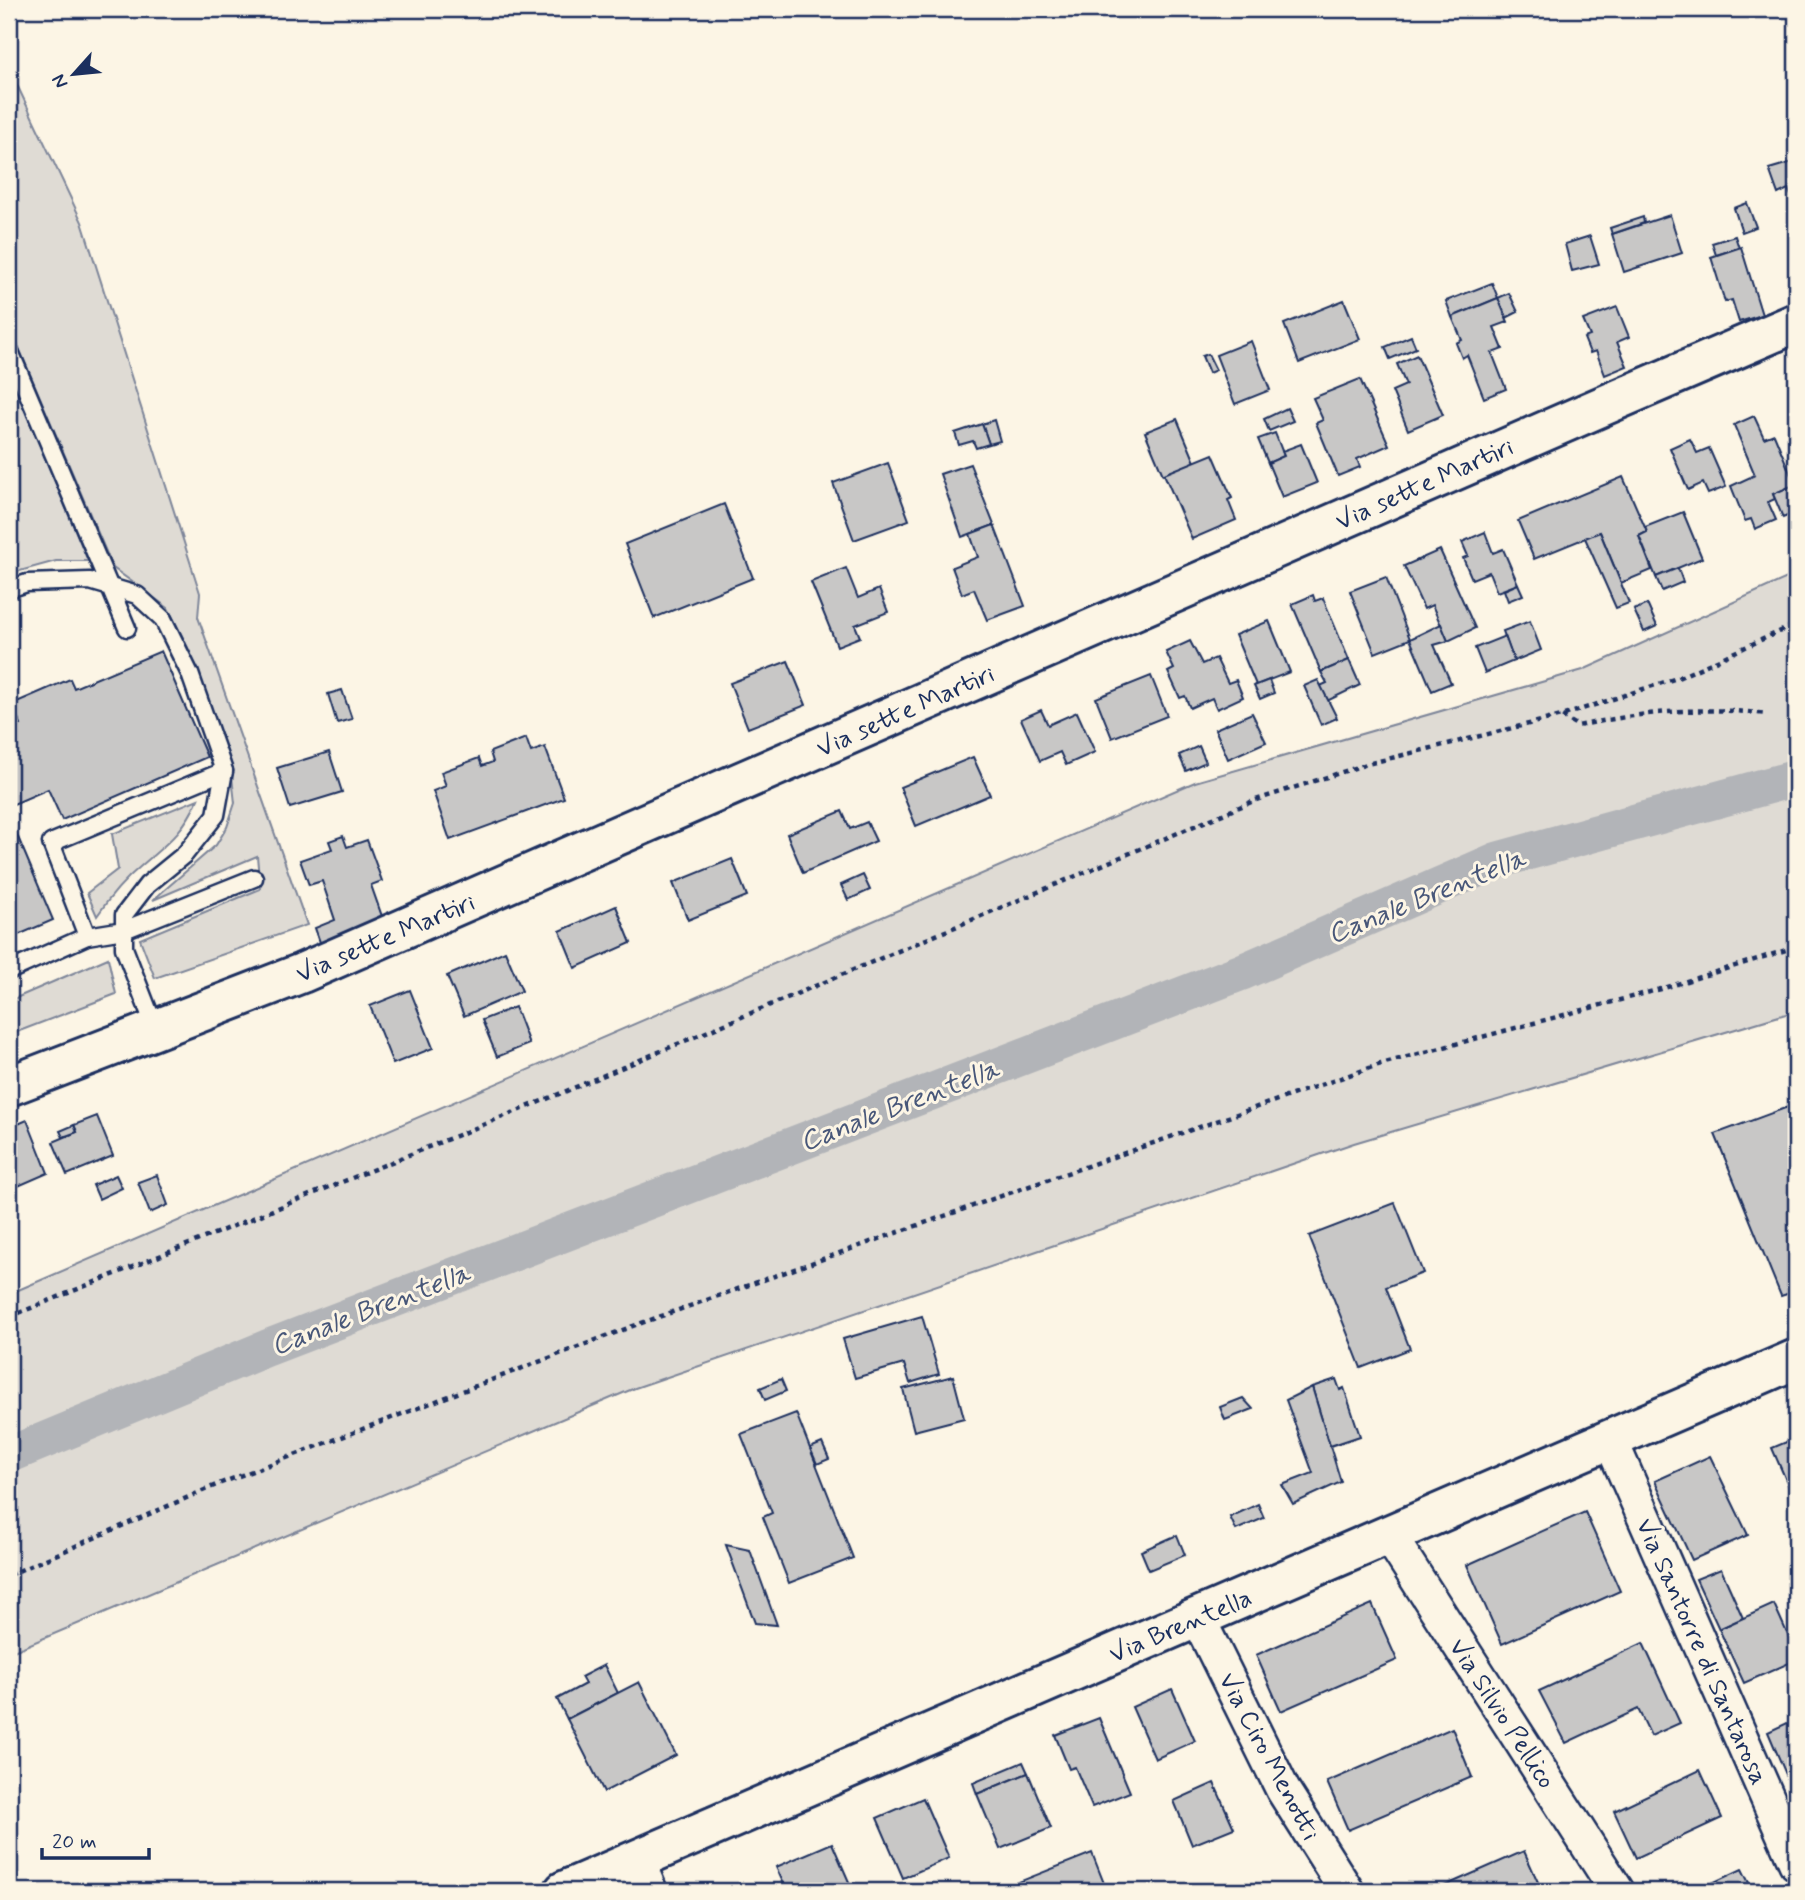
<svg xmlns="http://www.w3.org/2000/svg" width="1805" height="1900" viewBox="0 0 1805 1900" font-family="Mynerve,sans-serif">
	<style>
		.green { fill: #dfdbd4; stroke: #7d8599; stroke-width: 2 }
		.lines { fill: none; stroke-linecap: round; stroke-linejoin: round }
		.canal { stroke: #b2b4b8; stroke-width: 37 }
		.building { fill: #c8c7c6; stroke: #1b2f5e; stroke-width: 2 }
		.lane-casing { stroke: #1b2f5e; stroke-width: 21 }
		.street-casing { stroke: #1b2f5e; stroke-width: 38 }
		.secondary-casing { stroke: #1b2f5e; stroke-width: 44 }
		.path { stroke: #1b2f5e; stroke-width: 4.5; stroke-dasharray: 5 5; stroke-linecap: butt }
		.lane { stroke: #fcf5e5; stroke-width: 16 }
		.street { stroke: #fcf5e5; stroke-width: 33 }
		.secondary { stroke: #fcf5e5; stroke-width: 38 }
		.labels { text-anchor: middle; stroke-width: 6; stroke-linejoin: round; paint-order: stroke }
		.street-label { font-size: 26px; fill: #1b2f5e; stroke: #fcf5e5 }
		.water-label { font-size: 28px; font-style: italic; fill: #485779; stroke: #fcf5e5 }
	</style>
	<rect width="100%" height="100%" fill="#fcf5e5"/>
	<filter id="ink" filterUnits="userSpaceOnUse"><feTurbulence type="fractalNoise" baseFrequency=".0143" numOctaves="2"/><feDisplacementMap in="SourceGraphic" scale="14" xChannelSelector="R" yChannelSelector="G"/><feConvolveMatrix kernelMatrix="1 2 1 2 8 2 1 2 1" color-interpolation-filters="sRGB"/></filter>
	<g filter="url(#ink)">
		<g class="green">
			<path d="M9,68L82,222L200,593L198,617L307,925L155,978L140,939L260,889L257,856L153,900L216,845L227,827L235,803L230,760L188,648L168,608L113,568L9,325Z"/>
			<path d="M9,371L88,561H56L9,574Z"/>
			<path d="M1796,574V1011L1354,1143L635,1388L9,1653V1294L1195,782L1583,670Z"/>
			<path d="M198,799C184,832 166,844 141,866C123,881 109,898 97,916L87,893L118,869L112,834Z"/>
			<path d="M108,958L116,994L9,1035V1001Z"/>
		</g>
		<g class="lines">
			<path class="canal" d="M9,1455L267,1348L1242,972L1498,860L1796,778"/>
		</g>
		<g class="building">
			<path d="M1796,161V207L1788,189L1778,194L1769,169Z"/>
			<path d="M1747,203L1756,227L1742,232L1734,208Z"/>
			<path d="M1670,215L1682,253L1624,272L1612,234Z"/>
			<path d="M1643,217L1644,223L1612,234L1610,228Z"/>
			<path d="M1590,236L1599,264L1572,271L1565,244Z"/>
			<path d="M1735,236L1739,248L1716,255L1712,243Z"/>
			<path d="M1741,247L1762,315L1739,322L1732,300L1725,302L1711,257Z"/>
			<path d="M1492,283L1498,298L1452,317L1446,301Z"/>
			<path d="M1509,293L1518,312L1506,318L1498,298Z"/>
			<path d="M1498,298L1508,322L1494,327L1503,349L1492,353L1506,389L1484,398L1467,355L1462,358L1456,343L1462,340L1452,317Z"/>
			<path d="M1344,300L1360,339L1299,363L1284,324Z"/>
			<path d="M1617,307L1629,337L1617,342L1627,366L1605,375L1596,351L1590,353L1584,338L1590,336L1583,320Z"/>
			<path d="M1411,336L1416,348L1390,359L1385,347Z"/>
			<path d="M1251,341L1270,390L1235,404L1216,355Z"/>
			<path d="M1208,354L1216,370L1209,373L1202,356Z"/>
			<path d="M1417,355L1443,415L1408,430L1392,391L1406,385L1397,364Z"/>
			<path d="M1360,379L1389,445L1357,459L1360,467L1338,476L1316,423L1323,420L1313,398Z"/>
			<path d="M1287,408L1293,421L1269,431L1264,419Z"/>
			<path d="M1754,416L1764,438L1774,434L1795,485L1773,494L1775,499L1768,502L1776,520L1755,529L1751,519L1745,521L1731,486L1755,475L1734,425Z"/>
			<path d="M1177,419L1195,462L1163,475L1145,432Z"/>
			<path d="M994,420L1000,441L989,444L982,424Z"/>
			<path d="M982,424L989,444L976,448L973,441L959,445L955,433Z"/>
			<path d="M1275,433L1284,456L1268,463L1258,439Z"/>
			<path d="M1690,439L1697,453L1709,448L1726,487L1708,494L1703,483L1688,490L1670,448Z"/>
			<path d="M1301,444L1317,483L1282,497L1268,463L1284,456L1282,451Z"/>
			<path d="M1213,454L1232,498L1228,500L1236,520L1192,539L1164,474Z"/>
			<path d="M888,463L909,520L854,540L833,483Z"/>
			<path d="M970,464L994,525L962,537L940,474Z"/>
			<path d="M1623,477L1647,532L1639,536L1652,570L1621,583L1600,532L1534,559L1518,521Z"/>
			<path d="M1796,484V512L1783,518L1773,494Z"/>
			<path d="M724,504L753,578L654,618L625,544Z"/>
			<path d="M1683,512L1702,558L1656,577L1639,536L1647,532L1645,527Z"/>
			<path d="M994,525L1025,606L987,620L974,589L962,594L952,567L978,557L970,534Z"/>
			<path d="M1485,532L1493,553L1503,549L1518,584L1497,592L1489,572L1472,579L1463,558L1468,556L1462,542Z"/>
			<path d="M1600,532L1629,603L1616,608L1585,538Z"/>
			<path d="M1440,550L1475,628L1448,641L1432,605L1424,609L1404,566Z"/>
			<path d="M846,568L858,598L879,589L888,612L855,625L860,637L837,646L811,582Z"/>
			<path d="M1678,568L1683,582L1662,591L1656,577Z"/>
			<path d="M1386,577L1410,639L1375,653L1350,591Z"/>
			<path d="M1518,584L1523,595L1508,601L1504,590Z"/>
			<path d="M1313,595L1315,601L1323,598L1349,660L1321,672L1292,604Z"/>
			<path d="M1647,604L1657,626L1644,632L1634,610Z"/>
			<path d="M1269,621L1290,672L1256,685L1235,635Z"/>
			<path d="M1530,621L1541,650L1514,661L1503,631Z"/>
			<path d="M1441,624L1448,641L1434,645L1451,683L1432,691L1410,639Z"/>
			<path d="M1505,636L1514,661L1485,673L1475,648Z"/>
			<path d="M1190,641L1202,664L1216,658L1228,683L1236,680L1243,697L1217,709L1212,698L1190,708L1185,696L1180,698L1168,672L1174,669L1166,652Z"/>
			<path d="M161,651L207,757L62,820L48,789L9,806V731L21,725L12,704L70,679L74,688Z"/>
			<path d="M1349,660L1360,685L1327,701L1320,686L1327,683L1321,672Z"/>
			<path d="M788,661L806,705L748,728L730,683Z"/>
			<path d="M1151,676L1167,716L1112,738L1096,698Z"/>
			<path d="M1269,680L1274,693L1260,699L1254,686Z"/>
			<path d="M1318,680L1337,718L1321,725L1304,686Z"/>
			<path d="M342,690L352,719L337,723L328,694Z"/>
			<path d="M1041,710L1048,725L1077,712L1095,752L1066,765L1060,752L1040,761L1021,719Z"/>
			<path d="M1252,713L1266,742L1228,759L1215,729Z"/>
			<path d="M526,738L531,752L545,747L564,798L450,840L433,791L446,786L441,772L479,758L482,766L493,762L490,752Z"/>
			<path d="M1199,746L1206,762L1186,771L1179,755Z"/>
			<path d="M329,752L342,792L290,808L277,768Z"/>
			<path d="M973,757L990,795L916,826L900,787Z"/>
			<path d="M842,811L850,829L867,822L876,841L803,873L787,834Z"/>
			<path d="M9,816L53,920L9,939Z"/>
			<path d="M343,836L347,847L367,840L382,881L371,885L385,925L322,948L315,928L335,920L322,881L309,885L300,860L332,849L329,841Z"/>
			<path d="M732,859L747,896L688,920L673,883Z"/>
			<path d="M863,875L870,890L848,900L841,885Z"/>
			<path d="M616,906L631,943L575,968L560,931Z"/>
			<path d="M505,951L522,991L464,1016L447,976Z"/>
			<path d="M410,990L433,1048L393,1064L370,1006Z"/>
			<path d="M515,1007L529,1044L497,1057L482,1020Z"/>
			<path d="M1796,1104V1291L1781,1296L1715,1134Z"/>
			<path d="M97,1116L113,1156L67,1175L53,1142L77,1132L74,1125Z"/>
			<path d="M27,1120L48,1173L9,1190V1128Z"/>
			<path d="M74,1125L77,1132L63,1137L60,1131Z"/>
			<path d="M116,1175L122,1188L99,1199L93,1185Z"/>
			<path d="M157,1175L168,1205L150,1213L138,1182Z"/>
			<path d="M1395,1203L1423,1273L1386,1287L1410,1349L1361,1368L1309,1236Z"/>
			<path d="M922,1316L939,1374L910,1383L904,1364L855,1378L843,1339Z"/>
			<path d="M953,1376L964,1418L914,1431L903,1389Z"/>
			<path d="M781,1379L786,1391L765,1400L760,1388Z"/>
			<path d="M1336,1379L1340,1390L1344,1388L1360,1436L1330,1446L1312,1387Z"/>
			<path d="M1312,1387L1341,1482L1293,1504L1282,1485L1313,1473L1286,1400Z"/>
			<path d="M1243,1398L1253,1409L1225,1420L1220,1407Z"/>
			<path d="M796,1413L853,1558L789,1583L763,1517L772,1513L741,1434Z"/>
			<path d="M1796,1438V1503L1772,1448Z"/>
			<path d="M822,1443L829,1459L817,1464L810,1448Z"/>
			<path d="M1710,1456L1748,1535L1692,1560L1655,1481Z"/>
			<path d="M1258,1504L1264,1518L1236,1530L1230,1517Z"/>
			<path d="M1585,1512L1620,1591L1502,1644L1467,1565Z"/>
			<path d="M1177,1535L1185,1555L1149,1570L1141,1551Z"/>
			<path d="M726,1545L750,1550L777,1625L755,1623Z"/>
			<path d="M1721,1569L1743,1618L1719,1629L1696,1579Z"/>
			<path d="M1372,1604L1397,1660L1281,1711L1256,1655Z"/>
			<path d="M1774,1604L1796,1653V1660L1744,1683L1719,1629Z"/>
			<path d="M1643,1643L1680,1723L1651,1736L1638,1709L1566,1743L1539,1691Z"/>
			<path d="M604,1665L618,1693L567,1719L557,1699L585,1684L581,1677Z"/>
			<path d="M639,1682L676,1755L604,1792L567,1719Z"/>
			<path d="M1172,1689L1195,1741L1155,1759L1132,1707Z"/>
			<path d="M1099,1718L1130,1792L1092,1807L1075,1767L1069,1769L1055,1735Z"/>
			<path d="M1796,1719V1798L1768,1732Z"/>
			<path d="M1452,1728L1472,1777L1348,1830L1327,1782Z"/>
			<path d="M1023,1762L1028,1773L977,1794L973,1783Z"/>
			<path d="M1700,1770L1722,1818L1636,1858L1614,1811Z"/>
			<path d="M1028,1773L1051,1828L1000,1849L977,1794Z"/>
			<path d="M1214,1783L1234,1828L1192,1845L1174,1801Z"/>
			<path d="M923,1798L949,1858L903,1878L877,1818Z"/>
			<path d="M832,1843L853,1891H787L776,1867Z"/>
			<path d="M1524,1851L1542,1891H1433Z"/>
			<path d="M1092,1853L1107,1891H996Z"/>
			<path d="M1742,1869L1753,1891H1695Z"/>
		</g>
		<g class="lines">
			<g class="lane-casing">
				<g id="lane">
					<path d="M9,349L127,628"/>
					<path d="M9,589L27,583L90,581L137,595L163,619L190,674L224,771L216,815L185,854L147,885L124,915V948L156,1030"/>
					<path d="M87,936L51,843L224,771"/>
					<path d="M9,971L87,936L124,930L254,878"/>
				</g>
			</g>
			<g class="street-casing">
				<g id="street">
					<path d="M1610,1439L1796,1863"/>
					<path d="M1389,1535L1617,1891"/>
					<path d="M1198,1618L1283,1790L1347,1891"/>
					<path d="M637,1859L650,1891"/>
				</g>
			</g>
			<g class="secondary-casing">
				<g id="secondary">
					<path d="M9,1086L302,973L1612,402L1796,323"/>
					<path d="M564,1891L1796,1359"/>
				</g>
			</g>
			<g class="path">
				<path d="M1562,716L1578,726C1641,712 1703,706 1767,714"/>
				<path d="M9,1317L564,1092L1256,800L1367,764L1561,716L1680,677L1796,624"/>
				<path d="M9,1575L221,1483L633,1326L1018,1190L1381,1064L1661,989L1796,947"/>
			</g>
			<use href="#lane" class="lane"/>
			<use href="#street" class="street"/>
			<use href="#secondary" class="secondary"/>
		</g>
	</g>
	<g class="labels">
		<g class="street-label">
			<text transform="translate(1424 483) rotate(-24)" y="9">Via sette Martiri</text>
			<text transform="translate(905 710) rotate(-24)" y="9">Via sette Martiri</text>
			<text transform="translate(385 937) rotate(-23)" y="9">Via sette Martiri</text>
			<text transform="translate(1180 1625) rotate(-23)" y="9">Via Brentella</text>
			<text transform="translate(1703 1651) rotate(66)" y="9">Via Santorre di Santarosa</text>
			<text transform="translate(1503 1713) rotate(57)" y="9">Via Silvio Pellico</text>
			<text transform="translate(1270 1756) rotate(62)" y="9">Via Ciro Menotti</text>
		</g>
		<g class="water-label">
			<text transform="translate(1426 895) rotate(-22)" y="10">Canale Brentella</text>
			<text transform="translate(899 1104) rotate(-21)" y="10">Canale Brentella</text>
			<text transform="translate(370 1308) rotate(-21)" y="10">Canale Brentella</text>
		</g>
	</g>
	<rect width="1805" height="1900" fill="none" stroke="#fcf5e5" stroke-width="35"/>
	<rect x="18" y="18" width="1770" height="1865" fill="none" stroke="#1b2f5e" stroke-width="2.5" filter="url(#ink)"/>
	<g transform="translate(74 74) rotate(243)" stroke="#fcf5e5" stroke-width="5" paint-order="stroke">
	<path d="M0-5L12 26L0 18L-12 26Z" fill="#1b2f5e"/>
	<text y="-10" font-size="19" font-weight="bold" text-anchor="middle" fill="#1b2f5e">N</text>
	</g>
	<path d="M42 1848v10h107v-10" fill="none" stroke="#1b2f5e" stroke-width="3.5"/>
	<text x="52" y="1848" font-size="21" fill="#1b2f5e" stroke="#fcf5e5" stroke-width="5" paint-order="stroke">20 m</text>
</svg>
